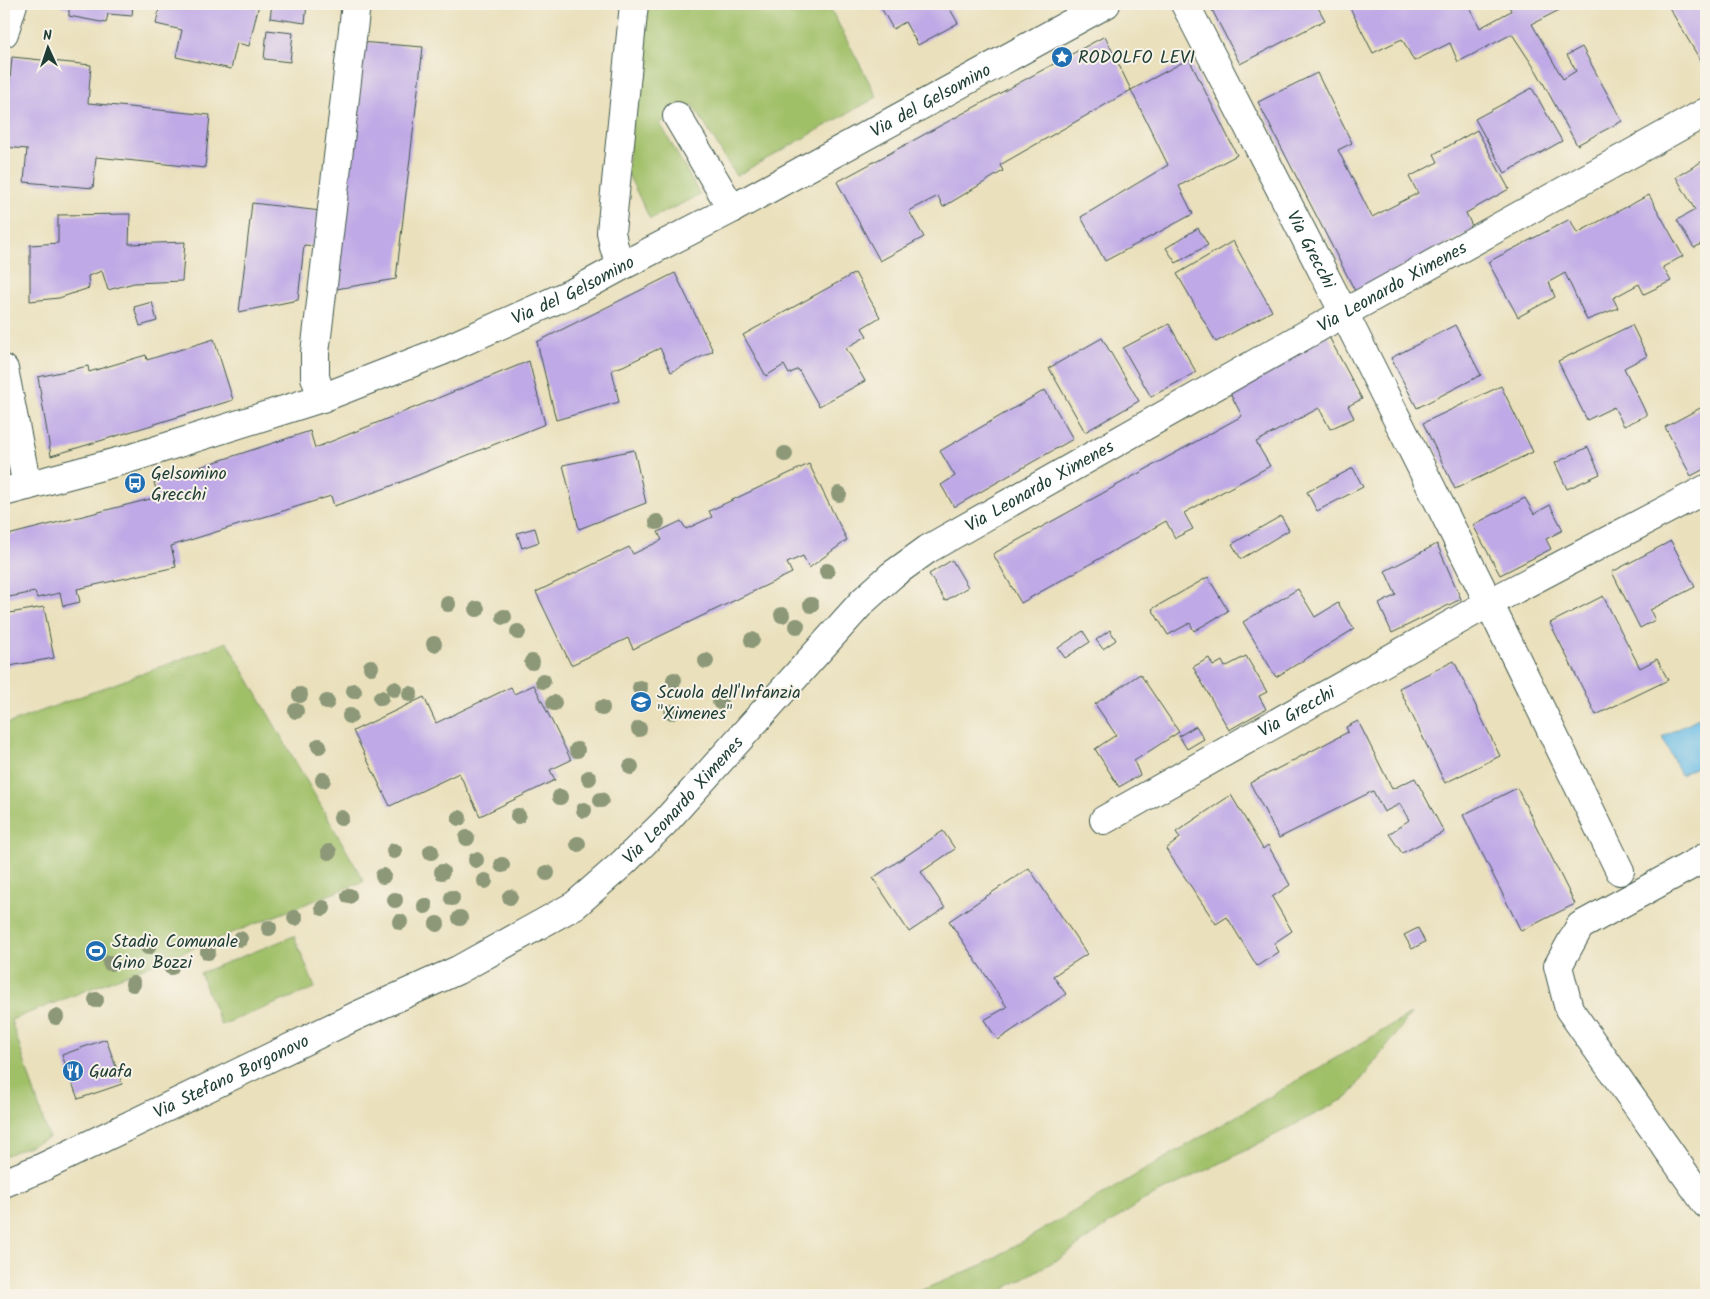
<svg xmlns="http://www.w3.org/2000/svg" width="1710" height="1299" viewBox="0 0 1710 1299" font-family="Kalam,sans-serif">
	<style>
		.green { fill: #a0c068; stroke: #607e4e }
		.water { fill: #69bce5; stroke: #447c8c }
		.building { fill: #bfa9e6 }
		.lines { fill: none; stroke-linecap: round; stroke-linejoin: round }
		.minor-casing { stroke: #3d5548; stroke-width: 30 }
		.major-casing { stroke: #3d5548; stroke-width: 30 }
		.minor { stroke: #fff; stroke-width: 28 }
		.major { stroke: #fff; stroke-width: 28 }
		.tree { fill: #8c9878 }
		.labels { text-anchor: middle; stroke-width: 4; stroke-linejoin: round; paint-order: stroke }
		.poi-label { font-size: 18px; fill: #1f3d34; stroke: #f7f3e8; text-anchor: start }
		.street-label { font-size: 18px; fill: #1f3d34; stroke: #f7f3e8 }
	</style>
	<rect width="100%" height="100%" fill="#f7f3e8"/>
	<filter id="ink" filterUnits="userSpaceOnUse"><feTurbulence type="fractalNoise" baseFrequency=".02" numOctaves="2"/><feDisplacementMap in="SourceGraphic" scale="10" xChannelSelector="R" yChannelSelector="G"/><feConvolveMatrix kernelMatrix="1 2 1 2 8 2 1 2 1" color-interpolation-filters="sRGB"/></filter>
	<filter id="wash" filterUnits="userSpaceOnUse"><feTurbulence type="fractalNoise" baseFrequency=".0096" numOctaves="4" result="noise"/><feDisplacementMap in="SourceGraphic" scale="20" xChannelSelector="R" yChannelSelector="G"/><feGaussianBlur stdDeviation="1.12" result="paint"/><feColorMatrix in="noise" values="0 0 0 0 0 0 0 0 0 0 0 0 0 0 0 0 0 1.4 0 .05"/><feComposite in="paint" operator="in"/></filter>
	<g filter="url(#wash)">
		<rect width="100%" height="100%" fill="#eae0bc"/>
		<g class="green">
			<path d="M643,4H828L877,97L736,176L693,105L660,123L700,195L650,219L627,172Z"/>
			<path d="M227,642L364,881L11,1020L49,1138L4,1156V725Z"/>
			<path d="M294,936L315,988L221,1025L200,973Z"/>
			<path d="M1411,1014L1348,1097L1227,1160L1142,1201L1062,1257L1009,1286L996,1295H910L984,1264Z"/>
		</g>
		<path class="water" d="M1706,714V762L1681,775L1662,737Z"/>
		<g id="blocks">
			<g class="building">
				<path d="M54,4H133L132,16L108,14L106,23L69,16V9Z"/>
				<path d="M160,4H259L249,46L237,43L231,69L176,57L182,30L156,24Z"/>
				<path d="M272,4H307L305,23L270,18Z"/>
				<path d="M879,4H947L958,23L918,45L905,22L893,29Z"/>
				<path d="M1209,4H1316L1325,20L1240,64Z"/>
				<path d="M1348,4H1468L1480,28L1511,11L1508,4H1571L1532,24L1563,79L1576,71L1567,55L1582,47L1622,121L1577,145L1537,72L1512,34L1458,62L1450,43L1414,61L1402,39L1373,53Z"/>
				<path d="M1667,4H1706V60L1702,63Z"/>
				<path d="M267,30L293,33L290,62L264,59Z"/>
				<path d="M1105,36L1131,90L1000,165L1003,171L943,207L938,196L909,211L924,237L880,261L837,182Z"/>
				<path d="M359,42L423,47L396,279L330,290Z"/>
				<path d="M12,57L91,65L88,103L210,115L205,168L96,157L93,188L24,182L27,149L4,147Z"/>
				<path d="M1189,59L1237,155L1179,186L1193,214L1105,261L1081,217L1168,165L1131,90Z"/>
				<path d="M1317,73L1352,143L1338,150L1372,217L1418,193L1409,177L1438,162L1434,154L1477,130L1509,189L1466,213L1474,230L1355,291L1258,102Z"/>
				<path d="M1532,88L1562,141L1505,173L1475,119Z"/>
				<path d="M1706,159V241L1694,248L1677,220L1695,210L1676,177Z"/>
				<path d="M1649,195L1683,256L1663,267L1671,281L1644,294L1639,284L1613,298L1618,308L1587,320L1565,273L1549,282L1555,297L1518,317L1488,262L1570,219L1577,233Z"/>
				<path d="M252,203L321,211L316,246L304,245L298,300L239,312Z"/>
				<path d="M130,214L129,244L185,242L182,281L134,283L108,290L102,271L88,276L89,288L59,298L30,301V245L58,243V215Z"/>
				<path d="M1198,228L1208,245L1176,263L1166,248Z"/>
				<path d="M1233,241L1272,311L1216,342L1177,274Z"/>
				<path d="M675,273L713,351L671,372L660,348L623,366L612,370L619,402L556,420L537,342Z"/>
				<path d="M855,273L880,317L862,328L867,336L846,348L865,381L819,406L798,369L789,374L784,365L766,376L743,335Z"/>
				<path d="M152,302L157,321L140,326L134,307Z"/>
				<path d="M1169,324L1196,372L1151,397L1123,348Z"/>
				<path d="M1455,325L1481,375L1417,408L1391,358Z"/>
				<path d="M1632,325L1647,356L1624,368L1647,415L1624,426L1614,407L1587,420L1558,361Z"/>
				<path d="M1328,335L1362,399L1348,406L1354,418L1330,429L1319,408L1256,442L1270,466L1184,513L1193,529L1175,538L1166,521L1021,603L993,554L1242,416L1228,389Z"/>
				<path d="M1102,338L1139,401L1085,432L1049,368Z"/>
				<path d="M214,339L233,400L51,456L38,377L88,366L89,372L146,355L147,360Z"/>
				<path d="M529,361L545,424L386,488L334,506L331,496L171,546L176,567L77,589L80,602L63,606L60,593L37,598L35,592L4,598V536L158,497L154,482L310,431L315,448Z"/>
				<path d="M1501,386L1533,452L1455,489L1423,423Z"/>
				<path d="M1045,390L1073,439L954,507L941,485L955,476L940,451Z"/>
				<path d="M1706,405V468L1691,476L1665,427Z"/>
				<path d="M1588,447L1600,474L1567,489L1555,463Z"/>
				<path d="M634,450L646,503L579,529L563,465Z"/>
				<path d="M809,464L847,540L809,568L803,556L787,563L792,573L633,649L628,638L571,665L536,592L629,547L633,554L662,540L658,532L681,521L686,529L712,517L709,511Z"/>
				<path d="M1353,468L1363,487L1317,511L1307,492Z"/>
				<path d="M1525,498L1534,514L1550,505L1563,530L1546,539L1551,549L1500,575L1473,525Z"/>
				<path d="M1281,516L1289,530L1241,559L1232,544Z"/>
				<path d="M535,528L539,542L522,548L517,533Z"/>
				<path d="M1671,541L1695,587L1650,610L1655,620L1640,628L1612,572Z"/>
				<path d="M1437,544L1461,599L1392,633L1379,604L1396,595L1385,571Z"/>
				<path d="M952,560L968,587L945,601L929,574Z"/>
				<path d="M1208,577L1228,611L1194,631L1190,623L1168,635L1152,609Z"/>
				<path d="M1298,589L1315,617L1338,603L1354,629L1276,677L1243,622Z"/>
				<path d="M1603,596L1640,668L1657,659L1668,680L1596,715L1550,623Z"/>
				<path d="M44,607L54,658L4,667V614Z"/>
				<path d="M1110,630L1116,640L1103,649L1096,640Z"/>
				<path d="M1083,631L1090,642L1065,658L1058,648Z"/>
				<path d="M1246,656L1267,692L1259,696L1266,709L1229,730L1193,667L1209,658L1213,666L1222,661L1225,667Z"/>
				<path d="M1454,661L1500,756L1445,783L1399,688Z"/>
				<path d="M1140,674L1179,732L1134,761L1140,775L1119,787L1095,749L1116,735L1095,704Z"/>
				<path d="M534,685L571,760L550,770L555,780L480,816L459,773L390,806L353,731L424,697L436,723L511,687L514,694Z"/>
				<path d="M1358,721L1392,789L1415,778L1444,832L1402,853L1389,834L1409,820L1400,804L1384,812L1373,791L1279,838L1250,783L1348,732L1346,727Z"/>
				<path d="M1196,726L1204,739L1187,749L1179,736Z"/>
				<path d="M1517,788L1575,904L1521,931L1463,815Z"/>
				<path d="M1231,795L1263,849L1268,845L1290,885L1272,897L1292,931L1274,943L1279,952L1257,966L1227,917L1216,924L1166,849L1180,838L1176,832Z"/>
				<path d="M943,831L955,849L921,872L945,908L909,932L873,878Z"/>
				<path d="M1029,868L1087,954L1053,976L1066,994L998,1040L984,1020L1007,1007L949,921Z"/>
				<path d="M1418,928L1425,942L1412,949L1404,935Z"/>
				<path d="M106,1039L122,1084L78,1099L62,1055Z"/>
			</g>
		</g>
	</g>
	<g filter="url(#ink)">
		<use href="#blocks" fill-opacity="0" stroke="#3d5548" stroke-width="1"/>
		<g class="lines">
			<g class="minor-casing">
				<g id="minor">
					<path id="s1" d="M1185,4L1344,313L1489,603L1620,871"/>
					<path d="M4,33L13,4"/>
					<path d="M677,116L732,209"/>
					<path d="M622,266L614,247L611,232L634,4"/>
					<path d="M4,369L27,486"/>
					<path d="M322,398L315,377V353L356,4"/>
					<path id="s2" d="M1104,820L1489,603L1706,489"/>
					<path d="M1706,857L1580,926L1558,966L1569,1009L1706,1204"/>
					<path id="s3" d="M4,1183L41,1168L356,1016L458,970L575,905L623,863L665,822L863,601L892,575L928,549L1344,313L1706,112"/>
				</g>
			</g>
			<g class="major-casing">
				<g id="major">
					<path id="s4" d="M4,492L128,459L322,398L442,351L576,291L622,266L732,209L1106,4"/>
				</g>
			</g>
			<use href="#minor" class="minor"/>
			<use href="#major" class="major"/>
		</g>
		<g class="tree">
			<circle cx="785" cy="454" r="8"/>
			<circle cx="839" cy="494" r="8"/>
			<circle cx="657" cy="522" r="8"/>
			<circle cx="827" cy="571" r="8"/>
			<circle cx="448" cy="604" r="8"/>
			<circle cx="811" cy="605" r="8"/>
			<circle cx="477" cy="609" r="8"/>
			<circle cx="782" cy="615" r="8"/>
			<circle cx="504" cy="617" r="8"/>
			<circle cx="797" cy="626" r="8"/>
			<circle cx="518" cy="632" r="8"/>
			<circle cx="752" cy="640" r="8"/>
			<circle cx="434" cy="644" r="8"/>
			<circle cx="706" cy="661" r="8"/>
			<circle cx="532" cy="662" r="8"/>
			<circle cx="371" cy="667" r="8"/>
			<circle cx="674" cy="680" r="8"/>
			<circle cx="543" cy="681" r="8"/>
			<circle cx="640" cy="688" r="8"/>
			<circle cx="394" cy="689" r="8"/>
			<circle cx="354" cy="691" r="8"/>
			<circle cx="410" cy="694" r="8"/>
			<circle cx="300" cy="695" r="8"/>
			<circle cx="381" cy="698" r="8"/>
			<circle cx="327" cy="702" r="8"/>
			<circle cx="720" cy="702" r="8"/>
			<circle cx="554" cy="703" r="8"/>
			<circle cx="602" cy="708" r="8"/>
			<circle cx="296" cy="711" r="8"/>
			<circle cx="672" cy="712" r="8"/>
			<circle cx="350" cy="716" r="8"/>
			<circle cx="639" cy="729" r="8"/>
			<circle cx="319" cy="746" r="8"/>
			<circle cx="577" cy="750" r="8"/>
			<circle cx="631" cy="767" r="8"/>
			<circle cx="589" cy="778" r="8"/>
			<circle cx="323" cy="780" r="8"/>
			<circle cx="560" cy="797" r="8"/>
			<circle cx="601" cy="800" r="8"/>
			<circle cx="584" cy="810" r="8"/>
			<circle cx="518" cy="816" r="8"/>
			<circle cx="341" cy="818" r="8"/>
			<circle cx="459" cy="818" r="8"/>
			<circle cx="467" cy="838" r="8"/>
			<circle cx="578" cy="844" r="8"/>
			<circle cx="394" cy="851" r="8"/>
			<circle cx="329" cy="852" r="8"/>
			<circle cx="431" cy="852" r="8"/>
			<circle cx="476" cy="860" r="8"/>
			<circle cx="502" cy="865" r="8"/>
			<circle cx="442" cy="872" r="8"/>
			<circle cx="547" cy="873" r="8"/>
			<circle cx="383" cy="876" r="8"/>
			<circle cx="485" cy="881" r="8"/>
			<circle cx="349" cy="896" r="8"/>
			<circle cx="510" cy="897" r="8"/>
			<circle cx="452" cy="898" r="8"/>
			<circle cx="395" cy="900" r="8"/>
			<circle cx="425" cy="906" r="8"/>
			<circle cx="323" cy="908" r="8"/>
			<circle cx="295" cy="918" r="8"/>
			<circle cx="460" cy="918" r="8"/>
			<circle cx="400" cy="922" r="8"/>
			<circle cx="437" cy="924" r="8"/>
			<circle cx="269" cy="928" r="8"/>
			<circle cx="240" cy="939" r="8"/>
			<circle cx="148" cy="947" r="8"/>
			<circle cx="208" cy="952" r="8"/>
			<circle cx="110" cy="963" r="8"/>
			<circle cx="171" cy="967" r="8"/>
			<circle cx="133" cy="984" r="8"/>
			<circle cx="96" cy="1000" r="8"/>
			<circle cx="56" cy="1017" r="8"/>
		</g>
	</g>
	<defs>
		<g id="sight-disc" transform="scale(1.125)"><circle r="9.5" fill="#1f6fb2" stroke="#f7f3e8"/><path d="M0-6L1.8-2.2L6-1.7L2.9 1.2L3.7 5.4L0 3.3L-3.7 5.4L-2.9 1.2L-6-1.7L-1.8-2.2Z" fill="#fff"/></g>
		<g id="bus-disc" transform="scale(1.125)"><circle r="9.5" fill="#1f6fb2" stroke="#f7f3e8"/><path d="M-5-6H5V4H4V6H2V4H-2V6H-4V4H-5ZM-3.5-4V0h7V-4ZM-3.5 1.2v1.5H-2V1.2ZM2 1.2v1.5H3.5V1.2Z" fill="#fff"/></g>
		<g id="school-disc" transform="scale(1.125)"><circle r="9.5" fill="#1f6fb2" stroke="#f7f3e8"/><path d="M0-5L7-2L0 1L-7-2ZM-4 1L0 2.5L4 1V4Q0 6-4 4Z" fill="#fff"/></g>
		<g id="stadium-disc" transform="scale(1.125)"><circle r="9.5" fill="#1f6fb2" stroke="#f7f3e8"/><path d="M0-5a6.5 5 0 1 0 0 10a6.5 5 0 1 0 0-10ZM-3.5-1.8h7v3.6h-7Z" fill="#fff"/></g>
		<g id="restaurant-disc" transform="scale(1.125)"><circle r="9.5" fill="#1f6fb2" stroke="#f7f3e8"/><path d="M-5-6h1v4h1v-4h1v4h1v-4h1v5L-1.5 .5V6h-2V.5L-5-1ZM5-6V6H3V1.5H1.5Q1.5-4 5-6Z" fill="#fff"/></g>
	</defs>
	<g fill-rule="evenodd">
		<use href="#sight-disc" x="1062" y="57"/>
		<use href="#bus-disc" x="135" y="483"/>
		<use href="#school-disc" x="641" y="702"/>
		<use href="#stadium-disc" x="96" y="951"/>
		<use href="#restaurant-disc" x="73" y="1071"/>
	</g>
	<g class="labels">
		<g class="poi-label">
			<text x="1078" y="63">RODOLFO LEVI</text>
			<text x="151" y="479">Gelsomino<tspan x="151" dy="21">Grecchi</tspan></text>
			<text x="657" y="698">Scuola dell'Infanzia<tspan x="657" dy="21">"Ximenes"</tspan></text>
			<text x="112" y="947">Stadio Comunale<tspan x="112" dy="21">Gino Bozzi</tspan></text>
			<text x="89" y="1077">Guafa</text>
		</g>
		<g class="street-label">
			<text dy="6" stroke="none"><textPath href="#s4" startOffset="1010">Via del Gelsomino</textPath></text>
			<text dy="6" stroke="none"><textPath href="#s1" startOffset="276">Via Grecchi</textPath></text>
			<text dy="6" stroke="none"><textPath href="#s3" startOffset="1671">Via Leonardo Ximenes</textPath></text>
			<text dy="6" stroke="none"><textPath href="#s4" startOffset="605">Via del Gelsomino</textPath></text>
			<text dy="6" stroke="none"><textPath href="#s3" startOffset="1266">Via Leonardo Ximenes</textPath></text>
			<text dy="6" stroke="none"><textPath href="#s2" startOffset="221">Via Grecchi</textPath></text>
			<text dy="6" stroke="none"><textPath href="#s3" startOffset="786">Via Leonardo Ximenes</textPath></text>
			<text dy="6" stroke="none"><textPath href="#s3" startOffset="251">Via Stefano Borgonovo</textPath></text>
		</g>
	</g>
	<rect width="1710" height="1299" fill="none" stroke="#f7f3e8" stroke-width="20"/>
	<g transform="translate(48 48) rotate(357)" stroke="#f7f3e8" stroke-width="4" paint-order="stroke">
	<path d="M0-4L9 19L0 12L-9 19Z" fill="#1f3d34"/>
	<text y="-8" font-size="14" font-weight="bold" text-anchor="middle" fill="#1f3d34">N</text>
	</g>
</svg>
